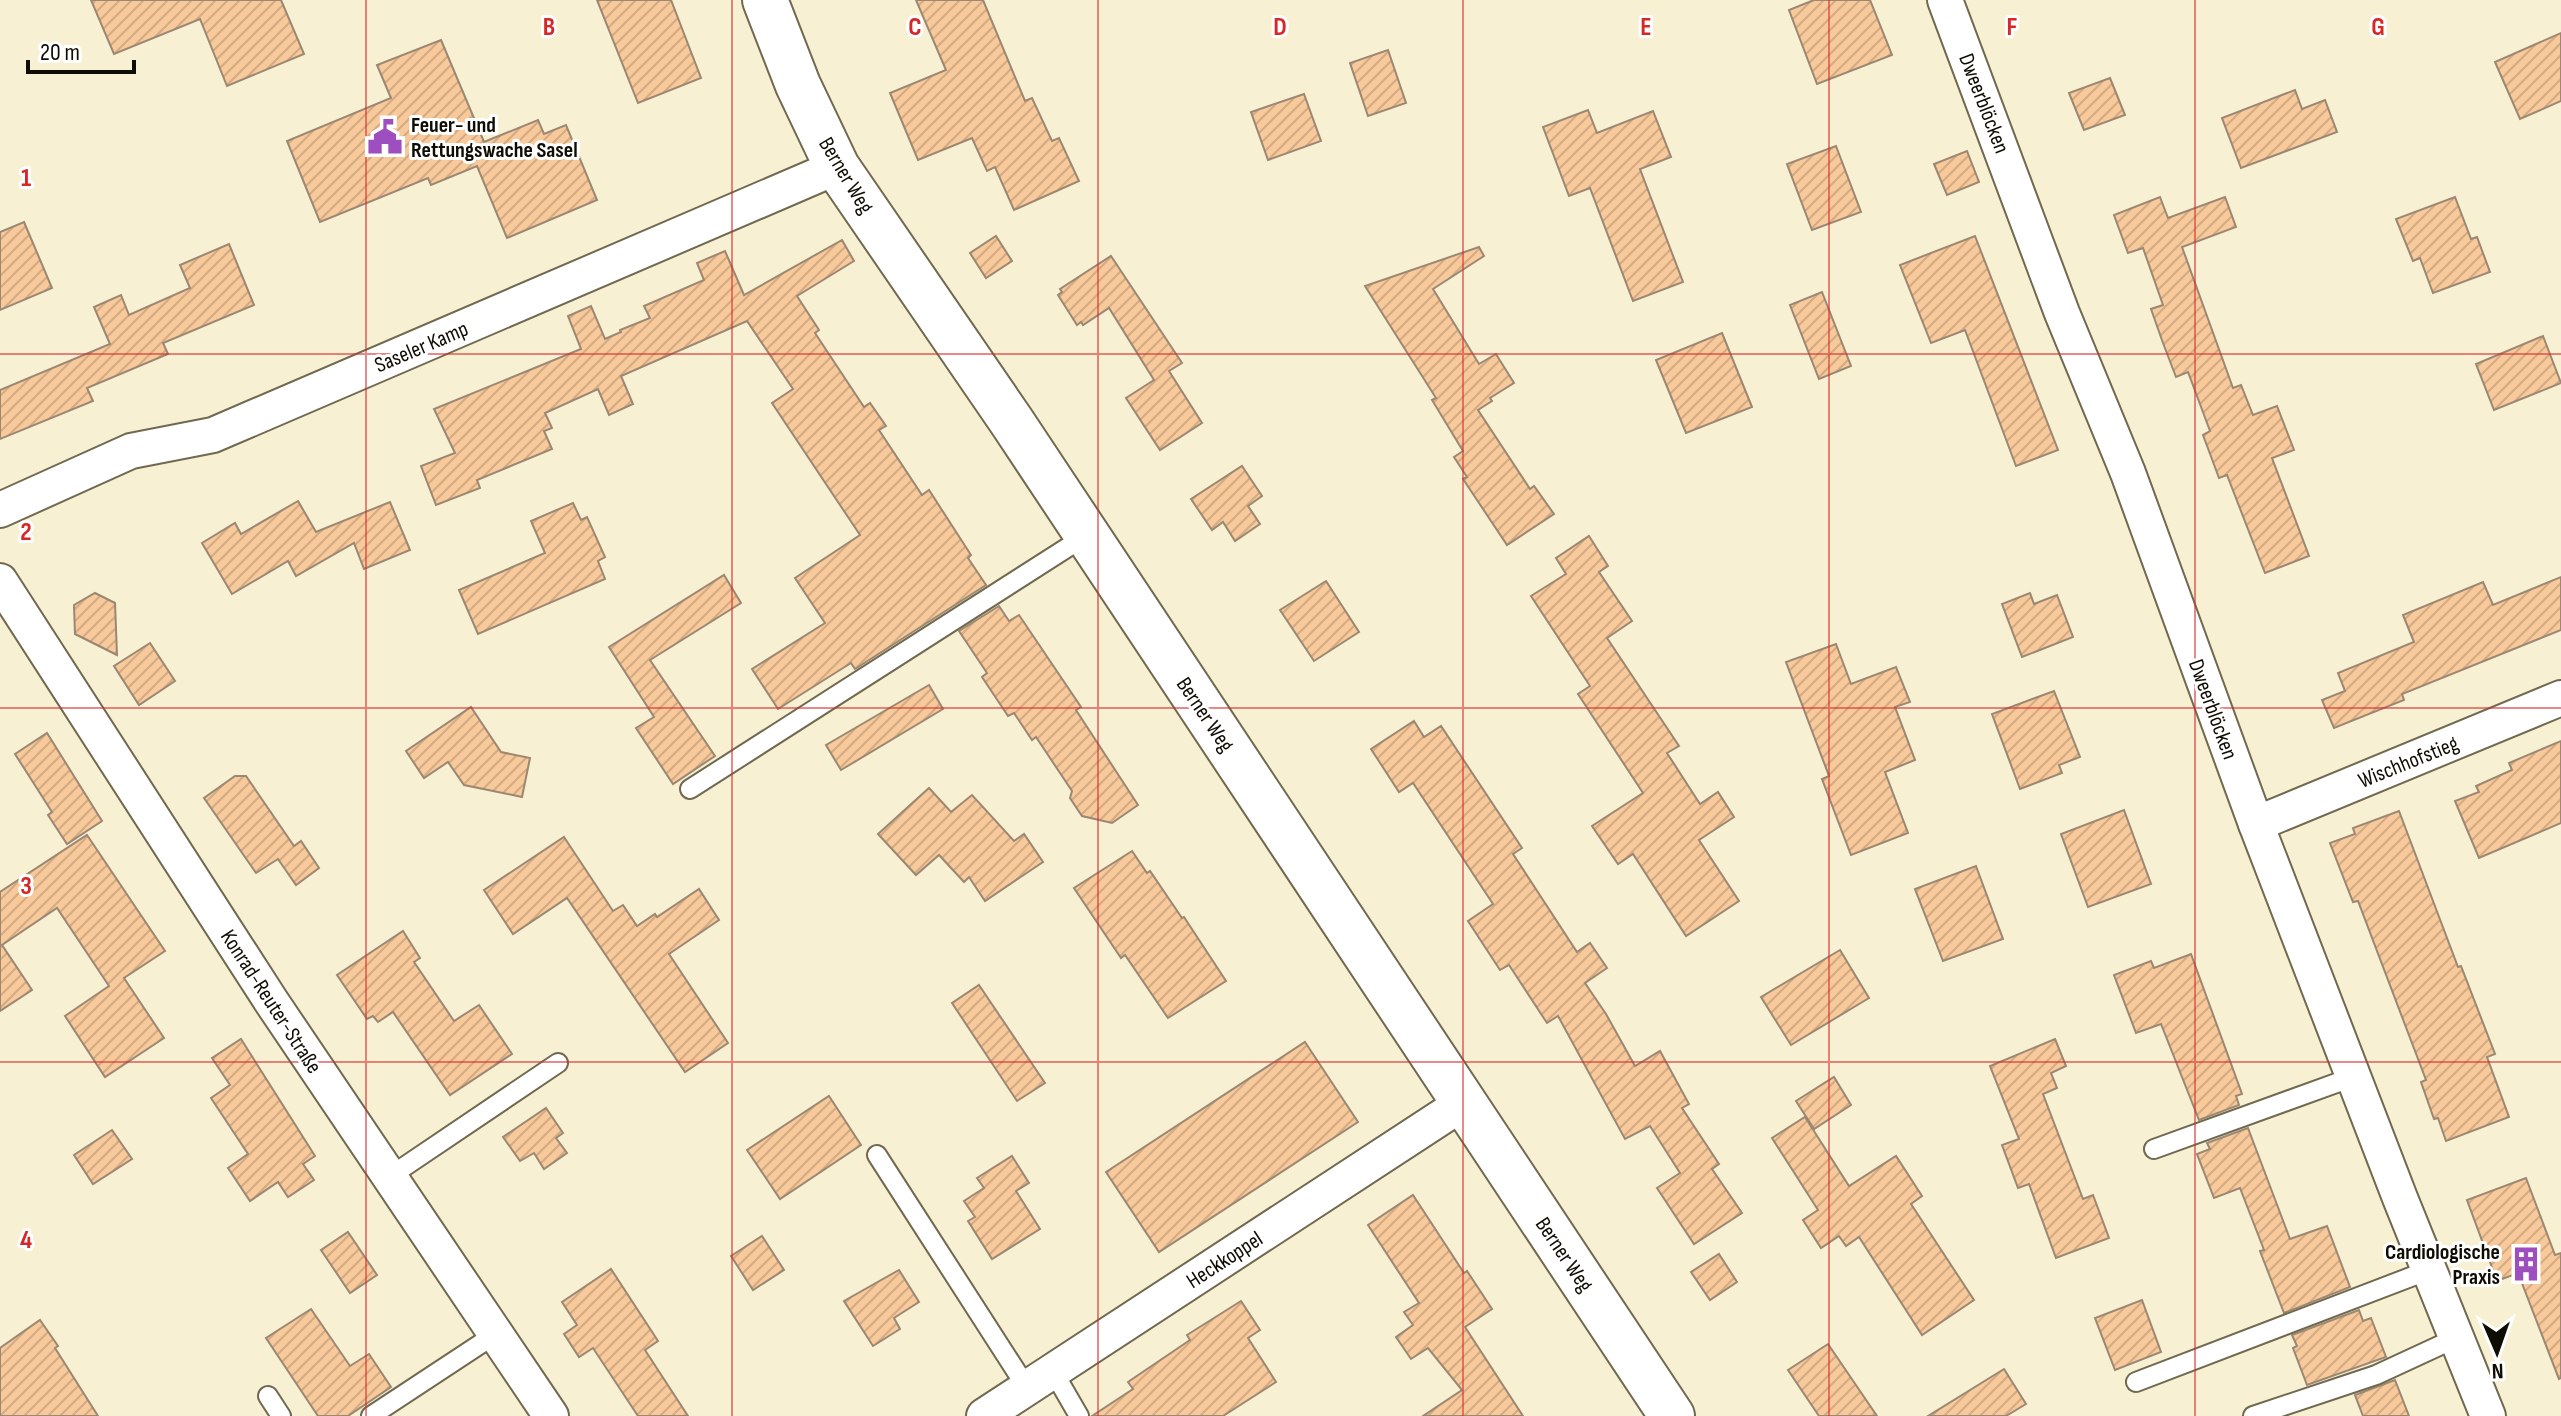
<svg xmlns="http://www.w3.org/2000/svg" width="2561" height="1416" viewBox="0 0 2561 1416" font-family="'Sofia Sans Condensed',sans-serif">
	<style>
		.building { fill: url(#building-hatch); stroke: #9b8772; stroke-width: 2 }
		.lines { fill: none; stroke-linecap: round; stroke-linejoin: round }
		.lane-casing { stroke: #706950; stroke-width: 22 }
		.street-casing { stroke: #706950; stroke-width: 38 }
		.secondary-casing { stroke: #706950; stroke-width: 48 }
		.lane { stroke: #fff; stroke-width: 18 }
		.street { stroke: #fff; stroke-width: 34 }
		.secondary { stroke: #fff; stroke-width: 44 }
		.grid { fill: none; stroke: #d62828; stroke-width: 2; stroke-opacity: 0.55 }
		.labels { text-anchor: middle; stroke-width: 6; stroke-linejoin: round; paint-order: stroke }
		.street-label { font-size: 22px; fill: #0f0c04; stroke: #fff }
		.poi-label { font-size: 22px; font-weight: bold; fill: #0f0c04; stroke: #fff; text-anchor: start }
		.grid-label { font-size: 26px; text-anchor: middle; font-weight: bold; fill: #d62828; stroke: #fff; stroke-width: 6; stroke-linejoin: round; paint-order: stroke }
	</style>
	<defs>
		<pattern id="building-hatch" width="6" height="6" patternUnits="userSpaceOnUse" patternTransform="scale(2)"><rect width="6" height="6" fill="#f8c99a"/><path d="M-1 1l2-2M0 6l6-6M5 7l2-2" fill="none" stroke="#d3ab83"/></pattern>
	</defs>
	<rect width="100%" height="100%" fill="#f8f0d3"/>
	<g class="building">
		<path d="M91,0H281L304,54L227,86L200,19L114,54Z"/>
		<path d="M597,0H671L701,78L638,103Z"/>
		<path d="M916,0H983L1025,101L1032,98L1052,141L1059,138L1079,181L1014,210L995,167L987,171L972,138L918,160L890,93L946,70Z"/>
		<path d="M1814,0H1870L1892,55L1817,84L1789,10Z"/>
		<path d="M2561,33V101L2520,119L2495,62Z"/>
		<path d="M441,40L484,142L538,120L544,134L566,125L597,200L507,238L477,166L431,185L428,178L320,222L287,141L391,98L377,65Z"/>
		<path d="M1388,50L1406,103L1368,116L1350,63Z"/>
		<path d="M2110,78L2125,115L2084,130L2069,93Z"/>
		<path d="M2295,90L2302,109L2325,100L2337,132L2241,168L2222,118Z"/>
		<path d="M1304,94L1321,141L1268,160L1251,112Z"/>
		<path d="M1588,110L1597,133L1653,111L1671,157L1640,169L1683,282L1633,301L1590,188L1569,196L1543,127Z"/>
		<path d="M1836,146L1861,212L1812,230L1787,164Z"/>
		<path d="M1967,151L1979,182L1947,195L1934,164Z"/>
		<path d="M2160,197L2168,218L2225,197L2236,227L2182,247L2233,388L2241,385L2253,415L2277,406L2294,450L2272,458L2309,556L2265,573L2227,475L2219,478L2203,435L2210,431L2188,372L2176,377L2163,343L2151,309L2163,305L2143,248L2128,253L2114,215Z"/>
		<path d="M2455,197L2471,239L2477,237L2490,272L2433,293L2420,258L2413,261L2396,219Z"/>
		<path d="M24,222L52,288L0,310V232Z"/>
		<path d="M996,236L1012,261L986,278L970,253Z"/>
		<path d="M1975,236L2058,450L2016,466L1965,330L1931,343L1900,265Z"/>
		<path d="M842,240L854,261L797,296L819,330L815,333L864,407L870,403L886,426L879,430L922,495L929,490L971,555L968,558L986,585L855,669L851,663L778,709L752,669L825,623L795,578L860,535L772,403L793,389L747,321L621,376L633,404L609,415L598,389L545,413L552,428L544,431L552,449L477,480L480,488L436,505L421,466L455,453L434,409L581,349L568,316L591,306L605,339L621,332L620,330L650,318L644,306L704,280L697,263L725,251L744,295Z"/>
		<path d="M229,244L254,305L163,343L168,354L87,388L93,401L0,439V390L110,344L94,307L121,295L129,315L190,288L180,265Z"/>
		<path d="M1479,247L1484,256L1433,289L1479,364L1496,354L1514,383L1490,398L1492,401L1478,410L1530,489L1534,486L1554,514L1507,545L1463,479L1467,477L1454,457L1463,451L1432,400L1436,398L1365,286Z"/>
		<path d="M1111,256L1182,363L1169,371L1202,423L1160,450L1126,398L1154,380L1109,308L1083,325L1081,322L1077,325L1058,295L1062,292L1060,289Z"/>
		<path d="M1822,292L1851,366L1819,379L1790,305Z"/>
		<path d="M1722,333L1752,407L1686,433L1656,360Z"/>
		<path d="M2543,336L2561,383L2494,410L2476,364Z"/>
		<path d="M1242,466L1262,496L1248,506L1260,524L1235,541L1223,522L1212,530L1191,499Z"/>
		<path d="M298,501L316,532L390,502L410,550L364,569L354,543L296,576L288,561L232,594L202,543L235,523L241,534Z"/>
		<path d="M573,503L581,520L587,517L605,557L598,561L605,579L478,634L459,590L545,553L531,521Z"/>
		<path d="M1589,536L1608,566L1599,572L1632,621L1607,638L1679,746L1667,753L1700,804L1718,792L1734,817L1699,840L1739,901L1686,936L1633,854L1618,864L1592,826L1643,793L1578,694L1590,686L1531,596L1566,574L1556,558Z"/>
		<path d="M724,575L741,603L650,660L715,756L673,784L636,728L654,717L609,647Z"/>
		<path d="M2561,577V630L2402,694L2404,700L2334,728L2322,700L2345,691L2338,673L2414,642L2403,615L2483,582L2493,605Z"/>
		<path d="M1326,581L1359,632L1314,661L1280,610Z"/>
		<path d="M95,593L115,603L117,655L75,634L74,605Z"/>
		<path d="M2030,593L2034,604L2057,595L2073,637L2022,657L2002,604Z"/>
		<path d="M999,606L1009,621L1019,615L1081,707L1076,710L1138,805L1112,823L1082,816L1070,798L1072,791L1036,737L1032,740L1014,713L1008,716L982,677L987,673L959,631Z"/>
		<path d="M150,643L175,681L139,705L114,666Z"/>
		<path d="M1836,644L1851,684L1896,667L1910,702L1895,707L1915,760L1885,772L1908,833L1851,855L1822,779L1829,776L1786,662Z"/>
		<path d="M929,685L943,709L841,770L826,745Z"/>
		<path d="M2054,691L2080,757L2059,765L2062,773L2020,789L1992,714Z"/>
		<path d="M471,707L501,752L530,758L522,797L464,785L448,762L424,778L406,751Z"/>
		<path d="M1414,721L1424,737L1441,726L1522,848L1513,854L1577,952L1590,943L1607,968L1585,983L1606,1014L1635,1066L1660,1051L1689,1104L1682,1108L1719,1164L1712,1169L1742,1213L1694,1244L1657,1188L1680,1173L1650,1126L1625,1139L1558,1016L1547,1023L1509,965L1500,970L1468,921L1493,904L1413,783L1399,792L1371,749Z"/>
		<path d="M47,733L102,821L67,844L48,815L52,812L15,754Z"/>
		<path d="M2561,741V823L2479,858L2455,801L2479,792L2476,786L2512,770L2509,763Z"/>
		<path d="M235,776H246L294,846L301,841L319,868L296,885L278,859L256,873L204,798Z"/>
		<path d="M929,788L951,812L972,795L1014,841L1024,834L1043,862L985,901L969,877L964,882L939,855L916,875L878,834Z"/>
		<path d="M2124,810L2151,884L2088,907L2061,834Z"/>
		<path d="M2399,811L2458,967L2461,966L2495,1054L2487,1057L2509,1117L2446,1141L2438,1118L2434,1119L2421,1082L2426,1080L2358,901L2353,902L2330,843L2355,834L2353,828Z"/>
		<path d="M87,835L165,951L124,978L164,1038L105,1077L65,1016L109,986L57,908L2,945L32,990L0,1011V892Z"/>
		<path d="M564,837L613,911L623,905L637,926L655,914L657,917L699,889L719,920L669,954L728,1043L685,1072L567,898L513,934L484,890Z"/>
		<path d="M1132,851L1147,873L1150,871L1182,918L1184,917L1226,981L1168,1018L1125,955L1121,958L1074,888Z"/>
		<path d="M1976,866L2003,939L1943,961L1915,889Z"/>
		<path d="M403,931L420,958L414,962L454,1021L479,1005L512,1054L450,1095L393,1012L378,1022L373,1016L367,1019L337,975Z"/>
		<path d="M1840,950L1869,998L1791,1045L1761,997Z"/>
		<path d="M2191,954L2242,1094L2236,1096L2239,1105L2199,1120L2161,1024L2136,1033L2114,975L2151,961L2154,968Z"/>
		<path d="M979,985L1045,1083L1017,1101L952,1003Z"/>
		<path d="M241,1039L315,1156L303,1164L314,1180L288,1197L278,1182L250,1201L228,1168L248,1154L211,1098L230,1085L212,1058Z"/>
		<path d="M2055,1039L2066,1066L2051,1073L2057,1088L2043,1094L2083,1199L2093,1195L2109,1238L2056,1258L2029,1184L2018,1188L2002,1145L2019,1139L1990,1066Z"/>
		<path d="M1305,1042L1358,1122L1159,1252L1106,1172Z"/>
		<path d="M1834,1077L1851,1105L1814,1129L1796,1101Z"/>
		<path d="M829,1096L861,1145L780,1199L747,1150Z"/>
		<path d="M546,1108L563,1133L556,1138L567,1153L544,1169L534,1153L520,1161L503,1137Z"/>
		<path d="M1805,1117L1849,1186L1896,1156L1922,1196L1911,1204L1974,1300L1922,1335L1859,1237L1846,1246L1839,1236L1821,1248L1803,1220L1818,1210L1772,1138Z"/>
		<path d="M2248,1128L2290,1239L2327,1226L2350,1287L2284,1313L2260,1251L2264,1250L2240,1188L2214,1198L2197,1154L2210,1149L2207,1143Z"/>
		<path d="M112,1130L132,1159L93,1184L74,1155Z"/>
		<path d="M1012,1156L1029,1183L1016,1191L1040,1229L992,1259L968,1221L975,1217L964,1201L984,1188L977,1178Z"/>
		<path d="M2526,1178L2555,1255L2561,1253V1378L2559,1379L2518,1273L2497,1281L2467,1200Z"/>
		<path d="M1413,1195L1464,1273L1467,1271L1492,1309L1465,1327L1523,1416H1423L1462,1390L1428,1348L1411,1359L1396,1337L1413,1325L1404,1312L1419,1303L1368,1225Z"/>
		<path d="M348,1232L377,1275L350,1293L321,1250Z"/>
		<path d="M762,1236L784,1270L753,1290L731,1256Z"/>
		<path d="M1719,1254L1737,1282L1710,1300L1691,1272Z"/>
		<path d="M611,1269L658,1341L645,1350L688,1416H638L593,1348L579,1357L564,1334L577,1325L562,1302Z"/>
		<path d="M899,1270L919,1302L894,1318L900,1329L873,1346L844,1301Z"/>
		<path d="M2142,1300L2161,1352L2115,1370L2095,1318Z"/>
		<path d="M1241,1301L1260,1330L1248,1338L1276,1382L1223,1416H1092L1133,1389L1128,1382L1190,1340L1187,1335Z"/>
		<path d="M311,1309L350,1366L369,1354L391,1387L348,1416H318L266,1338Z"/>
		<path d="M2359,1310L2363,1321L2371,1318L2386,1357L2307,1385L2293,1348L2297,1346L2292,1335Z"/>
		<path d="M40,1320L58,1346L55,1348L98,1416H0V1348Z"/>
		<path d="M1828,1344L1877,1416H1819L1788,1370Z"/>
		<path d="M2004,1369L2026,1404L2006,1416H1928Z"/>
		<path d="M2395,1380L2409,1416H2363L2355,1395Z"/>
	</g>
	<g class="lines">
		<g class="lane-casing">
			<g id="lane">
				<path d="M690,789L1087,535"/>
				<path d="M2154,1149L2353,1077"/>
				<path d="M877,1155L1027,1388"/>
				<path d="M389,1177L558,1063"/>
				<path d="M1053,1371L1079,1416"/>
				<path d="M2136,1382L2429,1270"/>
				<path d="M268,1396L281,1416"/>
				<path d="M371,1416L494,1335"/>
				<path d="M2253,1416L2376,1375L2456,1338"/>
			</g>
		</g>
		<g class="street-casing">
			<g id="street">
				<path d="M1945,0L2062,313L2128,473L2256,824L2400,1198L2488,1416"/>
				<path d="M0,510L131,451L213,435L837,167"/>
				<path d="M0,581L271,1001L551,1416"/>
				<path d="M2256,824L2561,698"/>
				<path d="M984,1416L1463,1103"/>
			</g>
		</g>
		<g class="secondary-casing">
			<path id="secondary" d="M765,0L798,85L837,167L1012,422L1672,1416"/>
		</g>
		<use href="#lane" class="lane"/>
		<use href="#street" class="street"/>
		<use href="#secondary" class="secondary"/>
	</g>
	<path class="grid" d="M366,0V1416M732,0V1416M1098,0V1416M1463,0V1416M1829,0V1416M2195,0V1416M0,354H2561M0,708H2561M0,1062H2561"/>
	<defs>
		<g id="civic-bare" transform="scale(2.76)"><path d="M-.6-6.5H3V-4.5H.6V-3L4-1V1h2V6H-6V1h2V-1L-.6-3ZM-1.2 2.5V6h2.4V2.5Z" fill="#9d4fc0" stroke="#fff" stroke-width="2.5" paint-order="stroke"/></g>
		<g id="building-bare" transform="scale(2.76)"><path d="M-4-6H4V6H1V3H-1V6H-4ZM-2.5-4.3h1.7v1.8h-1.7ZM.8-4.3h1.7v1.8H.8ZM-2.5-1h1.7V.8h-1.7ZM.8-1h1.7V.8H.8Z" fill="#9d4fc0" stroke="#fff" stroke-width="2.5" paint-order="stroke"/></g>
	</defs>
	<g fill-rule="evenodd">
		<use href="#civic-bare" x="385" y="137"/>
		<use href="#building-bare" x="2526" y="1264"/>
	</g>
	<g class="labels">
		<g class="street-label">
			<text transform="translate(1985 103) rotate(69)" y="8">Dweerblöcken</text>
			<text transform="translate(847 175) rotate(59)" y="8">Berner Weg</text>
			<text transform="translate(421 346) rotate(-23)" y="8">Saseler Kamp</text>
			<text transform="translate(2214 709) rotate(70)" y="8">Dweerblöcken</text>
			<text transform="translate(1206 714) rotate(56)" y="8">Berner Weg</text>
			<text transform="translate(2408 761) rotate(-22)" y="8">Wischhofstieg</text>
			<text transform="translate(272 1001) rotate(57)" y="8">Konrad-Reuter-Straße</text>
			<text transform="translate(1565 1254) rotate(56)" y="8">Berner Weg</text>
			<text transform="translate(1224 1259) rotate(-33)" y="8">Heckkoppel</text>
		</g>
		<g class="poi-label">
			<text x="411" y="132">Feuer- und<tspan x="411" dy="25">Rettungswache Sasel</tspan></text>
			<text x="2500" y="1259" text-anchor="end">Cardiologische<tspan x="2500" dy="25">Praxis</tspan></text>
		</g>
	</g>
	<g class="grid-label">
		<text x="549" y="35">B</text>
		<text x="915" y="35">C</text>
		<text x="1280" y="35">D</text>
		<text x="1646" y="35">E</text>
		<text x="2012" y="35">F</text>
		<text x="2378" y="35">G</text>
		<text x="26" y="186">1</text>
		<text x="26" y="540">2</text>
		<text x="26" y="894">3</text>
		<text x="26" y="1248">4</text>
	</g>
	<g transform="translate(2497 1352) rotate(178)" stroke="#ffffff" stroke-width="6" paint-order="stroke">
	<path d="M0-6L14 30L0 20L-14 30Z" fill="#0f0c04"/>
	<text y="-12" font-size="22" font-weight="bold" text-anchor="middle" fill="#0f0c04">N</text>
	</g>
	<path d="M28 60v12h106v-12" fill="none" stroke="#0f0c04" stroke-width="4"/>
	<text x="40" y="60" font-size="24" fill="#0f0c04" stroke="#ffffff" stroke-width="6" paint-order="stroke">20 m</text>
</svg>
